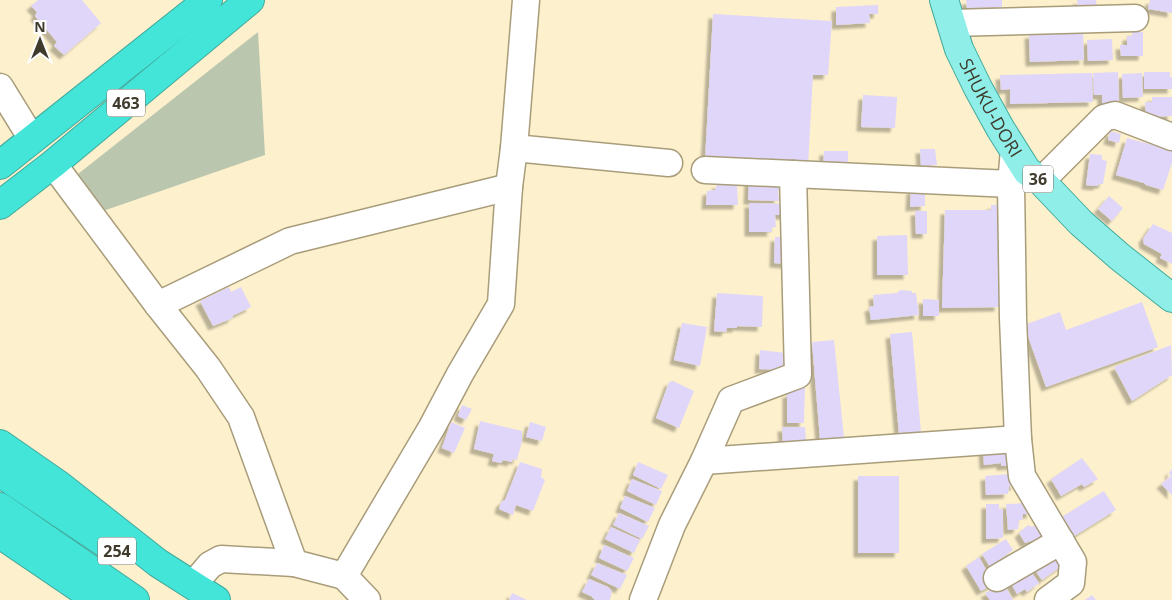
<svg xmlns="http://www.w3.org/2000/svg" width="1172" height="600" viewBox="0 0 1172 600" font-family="'Open Sans',sans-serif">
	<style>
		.green { fill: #bbc6af }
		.building { fill: #e0d6f9; filter: url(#shadow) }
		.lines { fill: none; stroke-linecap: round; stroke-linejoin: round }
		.minor-casing { stroke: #a89c7a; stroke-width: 29 }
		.major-casing { stroke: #42a99c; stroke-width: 30 }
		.highway-casing { stroke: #42a99c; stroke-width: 30 }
		.minor { stroke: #fff; stroke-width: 26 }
		.major { stroke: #8fefe8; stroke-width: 28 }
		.highway { stroke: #44e5d9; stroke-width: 28 }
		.labels { text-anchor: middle; stroke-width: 4; stroke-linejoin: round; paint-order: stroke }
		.shield { fill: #fefefe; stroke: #78756b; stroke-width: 1 }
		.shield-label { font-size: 16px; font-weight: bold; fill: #3f3a2c }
		.street-label { font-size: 18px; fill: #3f3a2c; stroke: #fefefe }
	</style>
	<defs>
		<filter id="shadow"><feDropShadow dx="-4.5" dy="4.5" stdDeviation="1" flood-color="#0004"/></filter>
	</defs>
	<rect width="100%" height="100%" fill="#fdf0cc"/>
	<path class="green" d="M258,32L265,155L103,211L78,174Z"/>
	<g class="building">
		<path d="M38,0H82L101,23L64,55L54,46L57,42L35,16L37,12L31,6Z"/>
		<path d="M966,0H1002V7L967,8Z"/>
		<path d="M1077,0H1096L1097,8L1078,9Z"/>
		<path d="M1150,0H1172V13L1148,9Z"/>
		<path d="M878,5V14H869L870,23L836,25V7Z"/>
		<path d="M713,14L832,21L828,75H813L808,166L705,161Z"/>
		<path d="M1083,31L1084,60L1030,62L1029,34Z"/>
		<path d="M1132,32H1143V56H1121L1120,45H1127V36H1132Z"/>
		<path d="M1112,39L1113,60L1088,61L1087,40Z"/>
		<path d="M1118,72L1119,105H1102V95H1094L1093,73Z"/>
		<path d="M1144,72H1170V77H1172V89H1144Z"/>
		<path d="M1092,73L1093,102L1010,104V89L1001,90L1000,75Z"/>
		<path d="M1142,73L1143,97L1123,98L1122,74Z"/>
		<path d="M863,95L897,97L895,128L861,127Z"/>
		<path d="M1152,97H1172V116L1146,117L1145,102H1152Z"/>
		<path d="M1110,131L1121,134L1119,143L1108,140Z"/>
		<path d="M1127,138L1172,150V163L1163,190L1146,185L1144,183L1116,175Z"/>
		<path d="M920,149H935L937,165L921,166Z"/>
		<path d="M824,151H848V170L823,169Z"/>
		<path d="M1090,154L1102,155V160L1107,161L1103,184H1099L1097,186L1086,185Z"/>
		<path d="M749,180L781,185L778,191L779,201L748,200Z"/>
		<path d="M717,184L737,185L738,205H706L707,191L715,190Z"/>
		<path d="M911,189L925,190V206L910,207Z"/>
		<path d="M1109,196L1123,208L1112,221L1098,209Z"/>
		<path d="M749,203L787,204L786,215H775L776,227L771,228L772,232H749Z"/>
		<path d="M991,205H1000L999,307L942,308L945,210H991Z"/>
		<path d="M915,211H927V234H916Z"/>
		<path d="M1153,224L1172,233V264L1160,258L1162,254L1144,244L1143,239Z"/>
		<path d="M907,235L908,275H877V236Z"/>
		<path d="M775,237H789L788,264L774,263Z"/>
		<path d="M229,287L231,292L241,287L251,307L232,316L233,318L213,326L200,301Z"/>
		<path d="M900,290L912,291V293H916L919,315L871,320L869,307L874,306L873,295L897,293Z"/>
		<path d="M717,293L763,296L762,327L737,326V328H727L726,332L714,331Z"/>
		<path d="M923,299L939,300V316H923Z"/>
		<path d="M1142,302L1158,347L1046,387L1024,325L1060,312L1066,330Z"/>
		<path d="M682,323L707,327L700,366L674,360Z"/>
		<path d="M912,332L921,432L899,434L890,334Z"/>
		<path d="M834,340L844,438L820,439L812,342Z"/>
		<path d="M1171,345L1172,375L1132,401L1114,367Z"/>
		<path d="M760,350L786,353L787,370L759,369Z"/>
		<path d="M673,381L694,391L679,428L656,418L669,382Z"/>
		<path d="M805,384L804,423H787V393H792L791,388Z"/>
		<path d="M462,405L472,409L466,420L458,416Z"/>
		<path d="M480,421L522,431V441L517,460L513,459L512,462L503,460L501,463L492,461L494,454L474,449Z"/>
		<path d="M451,422L465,428L454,453L442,448Z"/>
		<path d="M530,422L546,427L542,441L526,437Z"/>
		<path d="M782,427H805L806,442L783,443Z"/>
		<path d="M1006,446L1013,465L1001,466V463L984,465L983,448Z"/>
		<path d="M1082,458L1098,479L1084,487L1082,484L1061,496L1051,479Z"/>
		<path d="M520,462L542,469L541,477L545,480L533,511L516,505L513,515L499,509L501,502L505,500Z"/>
		<path d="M638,462L668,475L661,489L633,475Z"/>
		<path d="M1172,469V495L1161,484L1171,476L1169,473Z"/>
		<path d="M1010,474L1016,486H1009L1008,494L986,495L985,476Z"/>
		<rect x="858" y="476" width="41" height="77"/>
		<path d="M632,479L662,491L656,505L627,491Z"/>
		<path d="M1104,491L1116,510L1071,538L1060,518Z"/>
		<path d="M625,496L655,508L648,522L620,508Z"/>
		<path d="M1031,503V514H1023L1022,520H1019L1018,529L1008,530L1006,504Z"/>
		<path d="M986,504H999V509H1003V538L986,539Z"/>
		<path d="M619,513L649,526L642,539L613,525Z"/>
		<path d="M1040,522L1046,532L1037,539L1025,543L1019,533L1028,525L1032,527Z"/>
		<path d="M611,527L640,540L634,553L605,539Z"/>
		<path d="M1006,539L1013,550L990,567L982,554Z"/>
		<path d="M604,545L634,558L627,571L599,558Z"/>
		<path d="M1056,554L1064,564L1042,580L1034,569Z"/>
		<path d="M979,557L994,584L981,591L966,566Z"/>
		<path d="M597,563L627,575L620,589L591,575Z"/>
		<path d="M1029,569L1039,583L1027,592L1025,589L1017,594L1010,582Z"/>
		<path d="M589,579L608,587L612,591L610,600H595L591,596L582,592Z"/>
		<path d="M1004,584L1013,600H990L985,593Z"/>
		<path d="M512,593L527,600H509Z"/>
		<path d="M1092,595L1096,600H1085Z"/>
	</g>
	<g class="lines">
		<g class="minor-casing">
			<g id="minor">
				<path d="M951,23L1135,18"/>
				<path d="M0,87L32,139"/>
				<path d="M514,148L669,163"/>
				<path d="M1014,150L1011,184L1013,318L1018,439L1022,476L1073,562L1071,583L1048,600"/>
				<path d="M53,164L158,305L208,368L241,417L294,563"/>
				<path d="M793,174L1011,184L1025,173"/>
				<path d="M1041,181L1104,118L1115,115L1172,137"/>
				<path d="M158,305L290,241L509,187"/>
				<path d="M704,461L1018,439"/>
				<path d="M344,576L432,427L460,374L501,304L509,187L514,148L526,0"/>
				<path d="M997,578L1061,541"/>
				<path d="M193,585L210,565L221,559L294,563L344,576L367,600"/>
				<path d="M643,600L672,525L704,461L731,400L798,375L793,174L705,170"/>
			</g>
		</g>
		<g class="major-casing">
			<g id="major">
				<path id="s1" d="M944,0L959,49L978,88L1000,128L1027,171L1041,181L1081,223L1120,257L1172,298"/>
			</g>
		</g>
		<g class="highway-casing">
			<g id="highway">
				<path d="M0,165L208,0"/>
				<path d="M0,205L53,164L250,0"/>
				<path d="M0,444L59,485L158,563L216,600"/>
				<path d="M0,473L111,547"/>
				<path d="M0,507L135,600"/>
				<path d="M0,534L97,600"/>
			</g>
		</g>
		<use href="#minor" class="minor"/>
		<use href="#major" class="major"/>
		<use href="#highway" class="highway"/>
	</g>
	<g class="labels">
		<g class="shield">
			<rect x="107" y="89.5" width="38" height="27" rx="4"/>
			<rect x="1023" y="165.5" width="30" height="27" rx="4"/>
			<rect x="98" y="537.5" width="38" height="27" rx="4"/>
		</g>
		<g class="shield-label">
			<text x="126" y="109">463</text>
			<text x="1038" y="185">36</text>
			<text x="117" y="557">254</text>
		</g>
		<g class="street-label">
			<text dy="6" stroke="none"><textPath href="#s1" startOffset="118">SHUKU-DORI</textPath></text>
		</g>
	</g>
	<g transform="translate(40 40)" stroke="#fefefe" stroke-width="4" paint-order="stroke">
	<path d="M0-4L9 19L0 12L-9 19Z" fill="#3f3a2c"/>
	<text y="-8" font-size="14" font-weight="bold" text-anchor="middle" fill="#3f3a2c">N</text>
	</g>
</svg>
